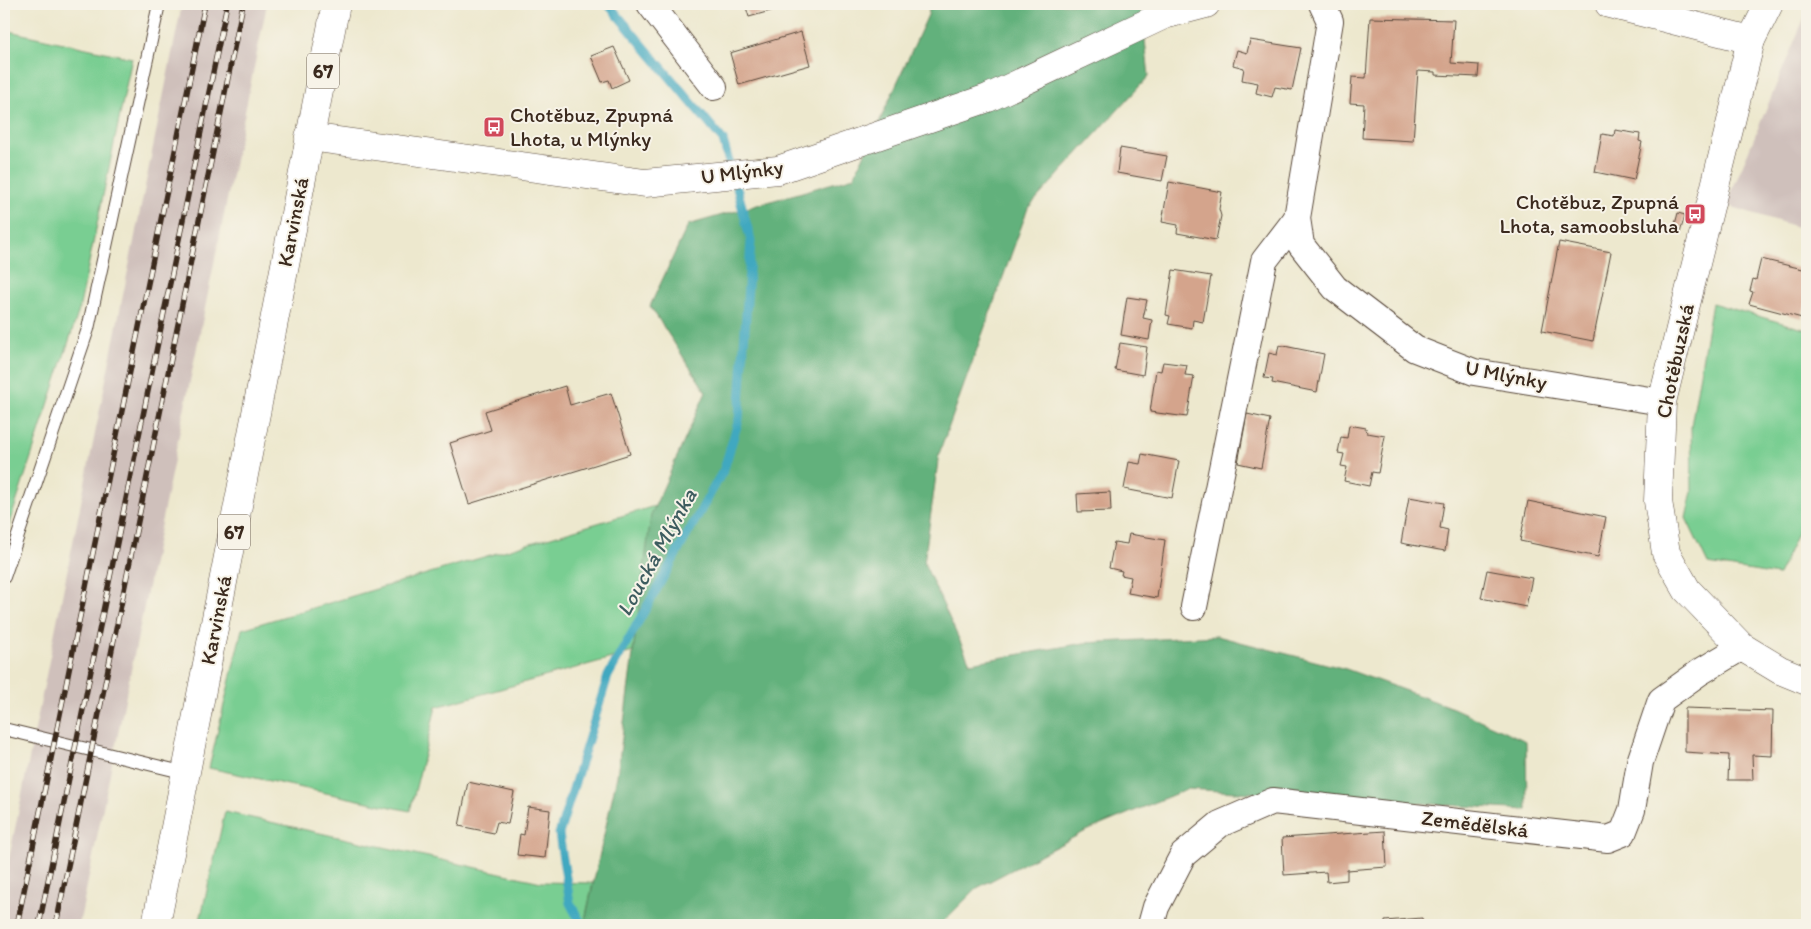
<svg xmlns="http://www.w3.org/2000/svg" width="1811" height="929" viewBox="0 0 1811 929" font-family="Itim,sans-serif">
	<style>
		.industrial { fill: #cfc0bb }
		.green { fill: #79ce92; stroke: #5a7c58 }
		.forest { fill: #62b17c; stroke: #4e6e4d }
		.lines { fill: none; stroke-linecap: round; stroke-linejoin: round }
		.stream { stroke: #40a8c0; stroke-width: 9 }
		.building { fill: #d4a48c }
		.service-casing { stroke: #564638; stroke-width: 14 }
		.minor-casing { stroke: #564638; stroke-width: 28 }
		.tertiary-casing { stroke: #564638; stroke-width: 29 }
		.primary-casing { stroke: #564638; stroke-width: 29 }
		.service { stroke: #fff; stroke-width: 12 }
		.minor { stroke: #fff; stroke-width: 26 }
		.tertiary { stroke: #fff; stroke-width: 28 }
		.primary { stroke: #fff; stroke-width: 28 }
		.rail-casing { stroke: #3b2a1e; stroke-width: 5.5 }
		.rail { stroke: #f7f3e8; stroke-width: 4; stroke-dasharray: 11; stroke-linecap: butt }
		.labels { text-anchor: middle; stroke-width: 4; stroke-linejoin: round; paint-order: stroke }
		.shield { fill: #f7f3e8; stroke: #73665b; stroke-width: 1 }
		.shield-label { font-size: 20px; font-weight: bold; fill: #3b2a1e }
		.poi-label { font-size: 21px; fill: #3b2a1e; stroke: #f7f3e8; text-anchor: start }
		.street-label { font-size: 21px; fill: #3b2a1e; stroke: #f7f3e8 }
		.water-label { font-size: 22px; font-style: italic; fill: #3d5c5f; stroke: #f7f3e8 }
	</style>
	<rect width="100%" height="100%" fill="#f7f3e8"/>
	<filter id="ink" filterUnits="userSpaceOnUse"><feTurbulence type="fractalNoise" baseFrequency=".02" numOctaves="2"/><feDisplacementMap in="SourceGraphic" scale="10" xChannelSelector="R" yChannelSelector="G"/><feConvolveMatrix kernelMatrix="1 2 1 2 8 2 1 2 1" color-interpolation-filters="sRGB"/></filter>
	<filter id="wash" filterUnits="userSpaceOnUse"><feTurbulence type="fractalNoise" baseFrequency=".0096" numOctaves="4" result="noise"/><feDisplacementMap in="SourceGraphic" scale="20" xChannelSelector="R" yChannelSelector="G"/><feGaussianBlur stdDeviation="1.12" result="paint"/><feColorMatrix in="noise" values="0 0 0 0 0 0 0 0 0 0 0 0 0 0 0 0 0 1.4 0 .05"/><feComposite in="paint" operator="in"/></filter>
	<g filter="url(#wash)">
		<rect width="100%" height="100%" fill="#ede8ce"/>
		<g class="industrial">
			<path d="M182,4H267L79,925H4V883Z"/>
			<path d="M1805,16L1807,17V230L1726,205Z"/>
		</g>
		<g class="green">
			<path d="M4,30L132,58L79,310L4,540Z"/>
			<path d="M1712,303L1807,330V522L1803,521L1778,575L1708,564L1686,518L1692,491L1691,426Z"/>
			<path d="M655,506L633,652L436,707L410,811L209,768L242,629Z"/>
			<path d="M225,812L541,882L593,883L584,925H199Z"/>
		</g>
		<path class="forest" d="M930,4H1141L1149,76L1028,208L939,454L924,563L970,663L1084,643L1217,636L1346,669L1453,708L1526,741L1527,810L1187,789L1084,832L977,888L940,925H584L617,776L651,515L706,392L650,306L688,225L854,177L928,15Z"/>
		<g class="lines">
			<g class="stream">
				<path d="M608,4L723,140L730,166"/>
				<path d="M582,925L570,903L559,834L608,676L724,469L739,419L751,241L737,188"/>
			</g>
		</g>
		<g id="blocks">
			<g class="building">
				<path d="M745,4H795L749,17Z"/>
				<path d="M1370,18L1454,20L1451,63L1479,65L1478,77L1435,75V72L1418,71L1413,141L1362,138L1364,104L1350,103L1352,77L1366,78Z"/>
				<path d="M801,32L810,65L739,85L730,53Z"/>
				<path d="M1250,40L1301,48L1292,90L1275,87L1272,97L1256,93L1258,83L1242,80L1244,68L1233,65L1237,50L1247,53Z"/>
				<path d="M614,47L629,80L612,88L609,80L602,82L591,56Z"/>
				<path d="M1615,130L1640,134L1639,141L1642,142L1634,180L1595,172L1602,134L1614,136Z"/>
				<path d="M1120,148L1167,156L1162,181L1117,173Z"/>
				<path d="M1169,182L1222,192L1219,209L1221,216L1216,240L1177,233L1178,225L1162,222Z"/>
				<path d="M1678,213L1685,215L1680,233L1673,232Z"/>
				<path d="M1559,242L1611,252L1593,341L1542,331Z"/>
				<path d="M1761,259L1807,270V298L1802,318L1749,304L1753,292L1750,291L1753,279L1756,280Z"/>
				<path d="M1173,270L1211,276L1203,322L1193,320L1192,328L1168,324L1170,316L1166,315Z"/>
				<path d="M1127,297L1147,300L1143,318L1152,320L1149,340L1121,335Z"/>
				<path d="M1120,343L1147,347L1143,375L1115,370Z"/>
				<path d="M1279,345L1324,354L1317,392L1272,383L1273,379L1264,378L1269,353L1277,355Z"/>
				<path d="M1163,362L1187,365L1185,375L1194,376L1187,417L1150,412L1156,370L1161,371Z"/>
				<path d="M565,386L570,405L611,393L630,454L469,504L450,443L491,430L485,411Z"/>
				<path d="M1247,414L1270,419L1261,468L1238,463Z"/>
				<path d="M1349,425L1366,428L1367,433L1385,436L1378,473L1372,472L1369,486L1344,481L1347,467L1341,466L1344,454L1338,453L1341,437L1347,438Z"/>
				<path d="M1142,454L1179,461L1172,498L1124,489L1129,462L1140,464Z"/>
				<path d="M1110,492L1111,511L1078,512L1077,494Z"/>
				<path d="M1409,497L1444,503L1440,528L1448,530L1445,551L1401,543Z"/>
				<path d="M1528,501L1606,517L1598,557L1520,541Z"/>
				<path d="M1129,534L1165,540L1157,598L1128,593L1131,577L1121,575L1122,571L1109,568L1114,542L1127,544Z"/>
				<path d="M1487,570L1532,578L1526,607L1481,598Z"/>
				<path d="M1685,708L1773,711L1772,756L1752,755L1753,780H1728L1729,755L1685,752Z"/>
				<path d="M468,782L514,792L508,824L497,822L494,833L459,826Z"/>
				<path d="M528,807L550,810L545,858L517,855L520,834L524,835Z"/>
				<path d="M1385,831L1387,867L1347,870V880L1327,882L1326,872L1284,875L1282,838Z"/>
				<path d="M1422,918L1423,925H1385V921Z"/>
			</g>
		</g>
	</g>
	<g filter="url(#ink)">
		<use href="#blocks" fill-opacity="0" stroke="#564638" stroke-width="1"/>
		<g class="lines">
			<g class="service-casing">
				<g id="service">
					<path d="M4,577L88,329L159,4"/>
					<path d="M4,729L186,773"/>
				</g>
			</g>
			<g class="minor-casing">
				<g id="minor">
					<path d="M650,4L714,87"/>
					<path d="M1322,4L1330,21L1297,218L1301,245L1335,288L1415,349L1474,372L1662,402"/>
					<path d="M1194,607L1264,261L1297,218"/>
					<path d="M1151,925L1156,907L1183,855L1220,824L1273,801L1608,839L1623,833L1632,810L1640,762L1661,700L1700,672L1742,647"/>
				</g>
			</g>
			<g class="tertiary-casing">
				<g id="tertiary">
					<path d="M1609,4L1751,40"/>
					<path d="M1769,4L1751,40L1662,402L1658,501L1666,553L1687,590L1742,647L1780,670L1807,681"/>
					<path d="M309,137L645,183L778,170L988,98L1164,15L1206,4"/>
				</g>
			</g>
			<g class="primary-casing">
				<path id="primary" d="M156,925L336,4"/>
			</g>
			<use href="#service" class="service"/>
			<use href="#minor" class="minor"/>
			<use href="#tertiary" class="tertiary"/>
			<use href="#primary" class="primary"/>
			<g class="rail-casing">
				<g id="rail">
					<path d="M17,925L205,4"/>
					<path d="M39,925L227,4"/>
					<path d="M56,925L243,4"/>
				</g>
			</g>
			<use href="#rail" class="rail"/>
		</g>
	</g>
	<defs>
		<g id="bus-square" transform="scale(1.125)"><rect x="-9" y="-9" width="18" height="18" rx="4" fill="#d1495b" stroke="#f7f3e8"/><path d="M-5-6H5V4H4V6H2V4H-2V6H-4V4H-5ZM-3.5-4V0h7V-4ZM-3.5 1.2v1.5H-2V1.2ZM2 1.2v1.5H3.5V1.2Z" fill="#fff"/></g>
	</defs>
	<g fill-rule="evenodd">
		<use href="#bus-square" x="494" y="127"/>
		<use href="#bus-square" x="1695" y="214"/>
	</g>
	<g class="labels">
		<g class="shield">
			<rect x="307" y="53.5" width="32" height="35" rx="4"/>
			<rect x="218" y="514.5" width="32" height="35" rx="4"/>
		</g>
		<g class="shield-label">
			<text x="323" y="78">67</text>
			<text x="234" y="539">67</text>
		</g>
		<g class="poi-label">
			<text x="510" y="122">Chotěbuz, Zpupná<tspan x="510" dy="24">Lhota, u Mlýnky</tspan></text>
			<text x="1679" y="209" text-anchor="end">Chotěbuz, Zpupná<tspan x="1679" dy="24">Lhota, samoobsluha</tspan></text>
		</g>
		<g class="street-label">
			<text transform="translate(742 172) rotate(-7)" y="7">U Mlýnky</text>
			<text transform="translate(293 222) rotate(-79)" y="7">Karvinská</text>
			<text transform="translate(1675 361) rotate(-78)" y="7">Chotěbuzská</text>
			<text transform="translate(1506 375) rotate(11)" y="7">U Mlýnky</text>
			<text transform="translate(216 620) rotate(-79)" y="7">Karvinská</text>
			<text transform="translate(1475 824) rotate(7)" y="7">Zemědělská</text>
		</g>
		<g class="water-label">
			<text transform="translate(656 552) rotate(-61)" y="8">Loucká Mlýnka</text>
		</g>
	</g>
	<rect width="1811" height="929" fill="none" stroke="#f7f3e8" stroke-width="20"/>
</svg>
